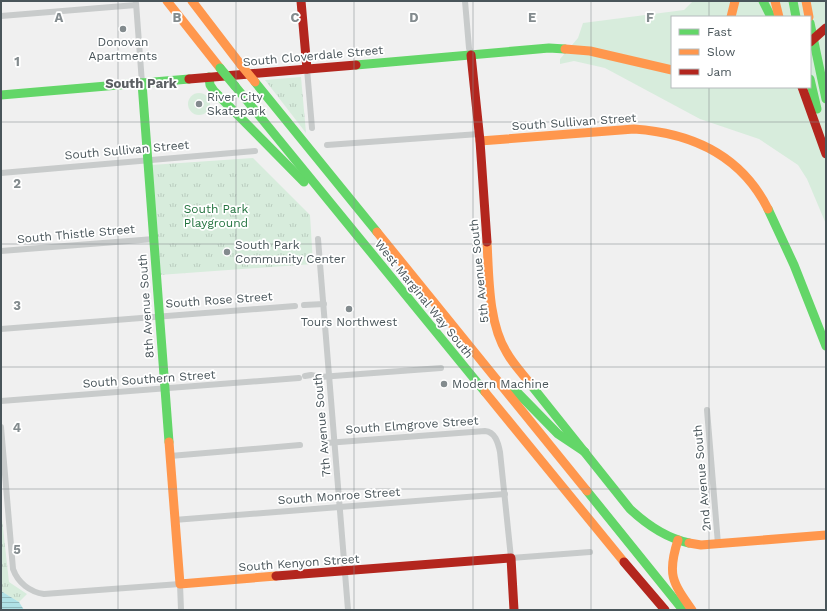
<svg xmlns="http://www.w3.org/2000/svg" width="827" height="611" viewBox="0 0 827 611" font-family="'Work Sans',sans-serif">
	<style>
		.green { fill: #d7ecdc; fill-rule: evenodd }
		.park { fill: url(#park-tufts) }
		.water { fill: url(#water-rules) }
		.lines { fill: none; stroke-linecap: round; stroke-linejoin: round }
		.street { stroke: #c8cbcb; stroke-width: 6 }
		.fast { stroke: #63d668; stroke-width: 9 }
		.slow { stroke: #ff974d; stroke-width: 9 }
		.jam { stroke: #b3261e; stroke-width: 9 }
		.fast-bridge { stroke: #63d668; stroke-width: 9 }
		.slow-bridge { stroke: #ff974d; stroke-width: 9 }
		.jam-bridge { stroke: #b3261e; stroke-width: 9 }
		.grid { fill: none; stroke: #838b8e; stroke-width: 1; stroke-opacity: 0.55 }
		.poi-dot { fill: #838b8e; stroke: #fff; stroke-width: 1.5 }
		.labels { text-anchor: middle; stroke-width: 3.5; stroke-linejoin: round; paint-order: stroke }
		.poi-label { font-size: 12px; fill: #49555a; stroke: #fff; text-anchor: start }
		.street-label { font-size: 12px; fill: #49555a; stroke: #fff }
		.park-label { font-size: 12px; fill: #23733f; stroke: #fff }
		.neighbourhood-label { font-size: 13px; font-weight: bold; fill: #5c6063; stroke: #fff }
		.grid-label { font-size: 13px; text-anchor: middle; font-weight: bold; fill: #838b8e; stroke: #fff; stroke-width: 3.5; stroke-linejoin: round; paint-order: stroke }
	</style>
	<defs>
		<pattern id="park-tufts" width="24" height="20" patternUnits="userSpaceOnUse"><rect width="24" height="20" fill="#d7ecdc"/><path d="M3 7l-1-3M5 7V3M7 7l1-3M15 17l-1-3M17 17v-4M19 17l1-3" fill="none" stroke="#baccbf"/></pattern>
		<pattern id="water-rules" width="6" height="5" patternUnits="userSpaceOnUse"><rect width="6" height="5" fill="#b0e2e6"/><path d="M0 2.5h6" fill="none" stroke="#91babd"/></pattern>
	</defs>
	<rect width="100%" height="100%" fill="#f0f0f0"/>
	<g class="green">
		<path d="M693,1H826V224L807,179L798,165L759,139L700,119L605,68L574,61L560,64V59L578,38L583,23L684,10ZM672,17H810V87H672Z"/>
		<circle cx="199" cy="104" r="11"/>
	</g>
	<g class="park">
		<path d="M301,77L306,133L265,80Z"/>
		<path d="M253,158L310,215L313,264L159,275L151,165Z"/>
		<path d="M1,510L9,582L27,594L19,602L1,591Z"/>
	</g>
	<path class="water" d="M1,591L19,602L24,610H1Z"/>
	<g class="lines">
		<g class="street">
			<path d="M465,1L469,48L471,55"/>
			<path d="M136,3L142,83"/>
			<path d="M1,16L136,5"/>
			<path d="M307,69L312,128"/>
			<path d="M327,145L479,134"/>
			<path d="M1,173L255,151"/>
			<path d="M318,239L348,610"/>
			<path d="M1,251L154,239"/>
			<path d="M304,305L324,304"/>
			<path d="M1,329L295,306"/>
			<path d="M305,376L311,375L320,377L441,368"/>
			<path d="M1,401L299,378"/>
			<path d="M707,410L718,544"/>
			<path d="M1,427L13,569C18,583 30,592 44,594L180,584L181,610"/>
			<path d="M326,443L485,431C495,432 498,442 500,452L511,558L590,552"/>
			<path d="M170,456L300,445"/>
			<path d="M174,520L505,494"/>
		</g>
		<g class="fast">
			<path d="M763,1L771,17"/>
			<path d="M793,1L796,17"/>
			<path d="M810,23L826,99"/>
			<path d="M356,65L549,48L565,49"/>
			<path d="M209,77L210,85L214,91L304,182"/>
			<path d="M810,79L817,109"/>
			<path d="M255,82L377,232"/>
			<path d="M142,83L169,442"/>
			<path d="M235,86L485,392"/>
			<path d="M1,95L189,79"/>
			<path d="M768,209L794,265L826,346"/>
			<path d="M531,385L630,509C647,525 666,538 689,543"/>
			<path d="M513,388L558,434L585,452"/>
			<path d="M587,491L683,610"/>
		</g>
		<g class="slow">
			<path d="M167,1L220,68"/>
			<path d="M192,1L241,65"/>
			<path d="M775,1L779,17"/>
			<path d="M806,1L809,17"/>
			<path d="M731,17L735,1"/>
			<path d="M565,49L590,51L672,70"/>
			<path d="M480,141L634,129C692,133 741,155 768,209"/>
			<path d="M377,232L587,491"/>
			<path d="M487,242C489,276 488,323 507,353C513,364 523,374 531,385"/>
			<path d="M485,392L624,562"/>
			<path d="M169,442L180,584L276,576"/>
			<path d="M678,540C667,574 672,582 692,610"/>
			<path d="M689,543L701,545L826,535"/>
		</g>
		<g class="jam">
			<path d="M301,1L307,69"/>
			<path d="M471,55L480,141L487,242"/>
			<path d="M189,79L356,65"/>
			<path d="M802,87L826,154"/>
			<path d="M624,562L665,610"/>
			<path d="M276,576L511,558L514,610"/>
		</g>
		<path class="fast-bridge" d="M220,68L235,86"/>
		<path class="slow-bridge" d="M241,65L255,82"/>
		<path class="jam-bridge" d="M810,42L826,28"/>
	</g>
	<path class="grid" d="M118,1V610M236,1V610M354,1V610M473,1V610M591,1V610M709,1V17M709,87V610M1,122H826M1,244H826M1,367H826M1,489H826"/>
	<g class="poi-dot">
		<circle cx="123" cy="29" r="4"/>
		<circle cx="199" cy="104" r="4"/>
		<circle cx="227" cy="252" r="4"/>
		<circle cx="349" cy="309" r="4"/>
		<circle cx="444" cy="384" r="4"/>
	</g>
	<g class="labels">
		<g class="poi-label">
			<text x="123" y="46" text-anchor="middle">Donovan<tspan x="123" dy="14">Apartments</tspan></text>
			<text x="207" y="101">River City<tspan x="207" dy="14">Skatepark</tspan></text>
			<text x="235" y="249">South Park<tspan x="235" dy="14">Community Center</tspan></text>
			<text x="349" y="326" text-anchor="middle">Tours Northwest</text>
			<text x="452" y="388">Modern Machine</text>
		</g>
		<g class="street-label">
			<text transform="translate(313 56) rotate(-5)" y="4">South Cloverdale Street</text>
			<text transform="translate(574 122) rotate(-4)" y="4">South Sullivan Street</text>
			<text transform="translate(127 150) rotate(-5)" y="4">South Sullivan Street</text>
			<text transform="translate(76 234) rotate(-5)" y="4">South Thistle Street</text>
			<text transform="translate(479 271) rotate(-96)" y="4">5th Avenue South</text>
			<text transform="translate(424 299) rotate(51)" y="4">West Marginal Way South</text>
			<text transform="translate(219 300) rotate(-4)" y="4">South Rose Street</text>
			<text transform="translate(146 306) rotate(-94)" y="4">8th Avenue South</text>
			<text transform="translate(149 379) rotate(-4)" y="4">South Southern Street</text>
			<text transform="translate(322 425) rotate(-95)" y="4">7th Avenue South</text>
			<text transform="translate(412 425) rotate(-4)" y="4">South Elmgrove Street</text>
			<text transform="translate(702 478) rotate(-95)" y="4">2nd Avenue South</text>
			<text transform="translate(339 496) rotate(-4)" y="4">South Monroe Street</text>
			<text transform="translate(299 563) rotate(-4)" y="4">South Kenyon Street</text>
		</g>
		<g class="park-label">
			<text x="216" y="213">South Park<tspan x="216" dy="14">Playground</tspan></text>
		</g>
		<g class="neighbourhood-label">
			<text x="141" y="88">South Park</text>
		</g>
	</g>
	<g class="grid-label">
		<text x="59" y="22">A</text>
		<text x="177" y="22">B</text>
		<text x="295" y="22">C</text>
		<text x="414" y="22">D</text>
		<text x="532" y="22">E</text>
		<text x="650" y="22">F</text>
		<text x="17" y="66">1</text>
		<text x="17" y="188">2</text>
		<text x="17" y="310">3</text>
		<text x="17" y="432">4</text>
		<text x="17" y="554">5</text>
	</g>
	<rect width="827" height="611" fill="none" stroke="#49555a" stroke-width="4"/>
	<rect x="671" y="16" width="140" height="72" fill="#ffffff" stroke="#b6bbbd"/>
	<rect x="679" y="29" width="20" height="6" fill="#63d668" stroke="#b6bbbd"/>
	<text x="707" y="36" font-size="12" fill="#49555a">Fast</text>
	<rect x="679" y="49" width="20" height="6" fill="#ff974d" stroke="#b6bbbd"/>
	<text x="707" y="56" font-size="12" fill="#49555a">Slow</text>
	<rect x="679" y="69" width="20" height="6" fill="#b3261e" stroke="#b6bbbd"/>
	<text x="707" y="76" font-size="12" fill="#49555a">Jam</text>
</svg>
